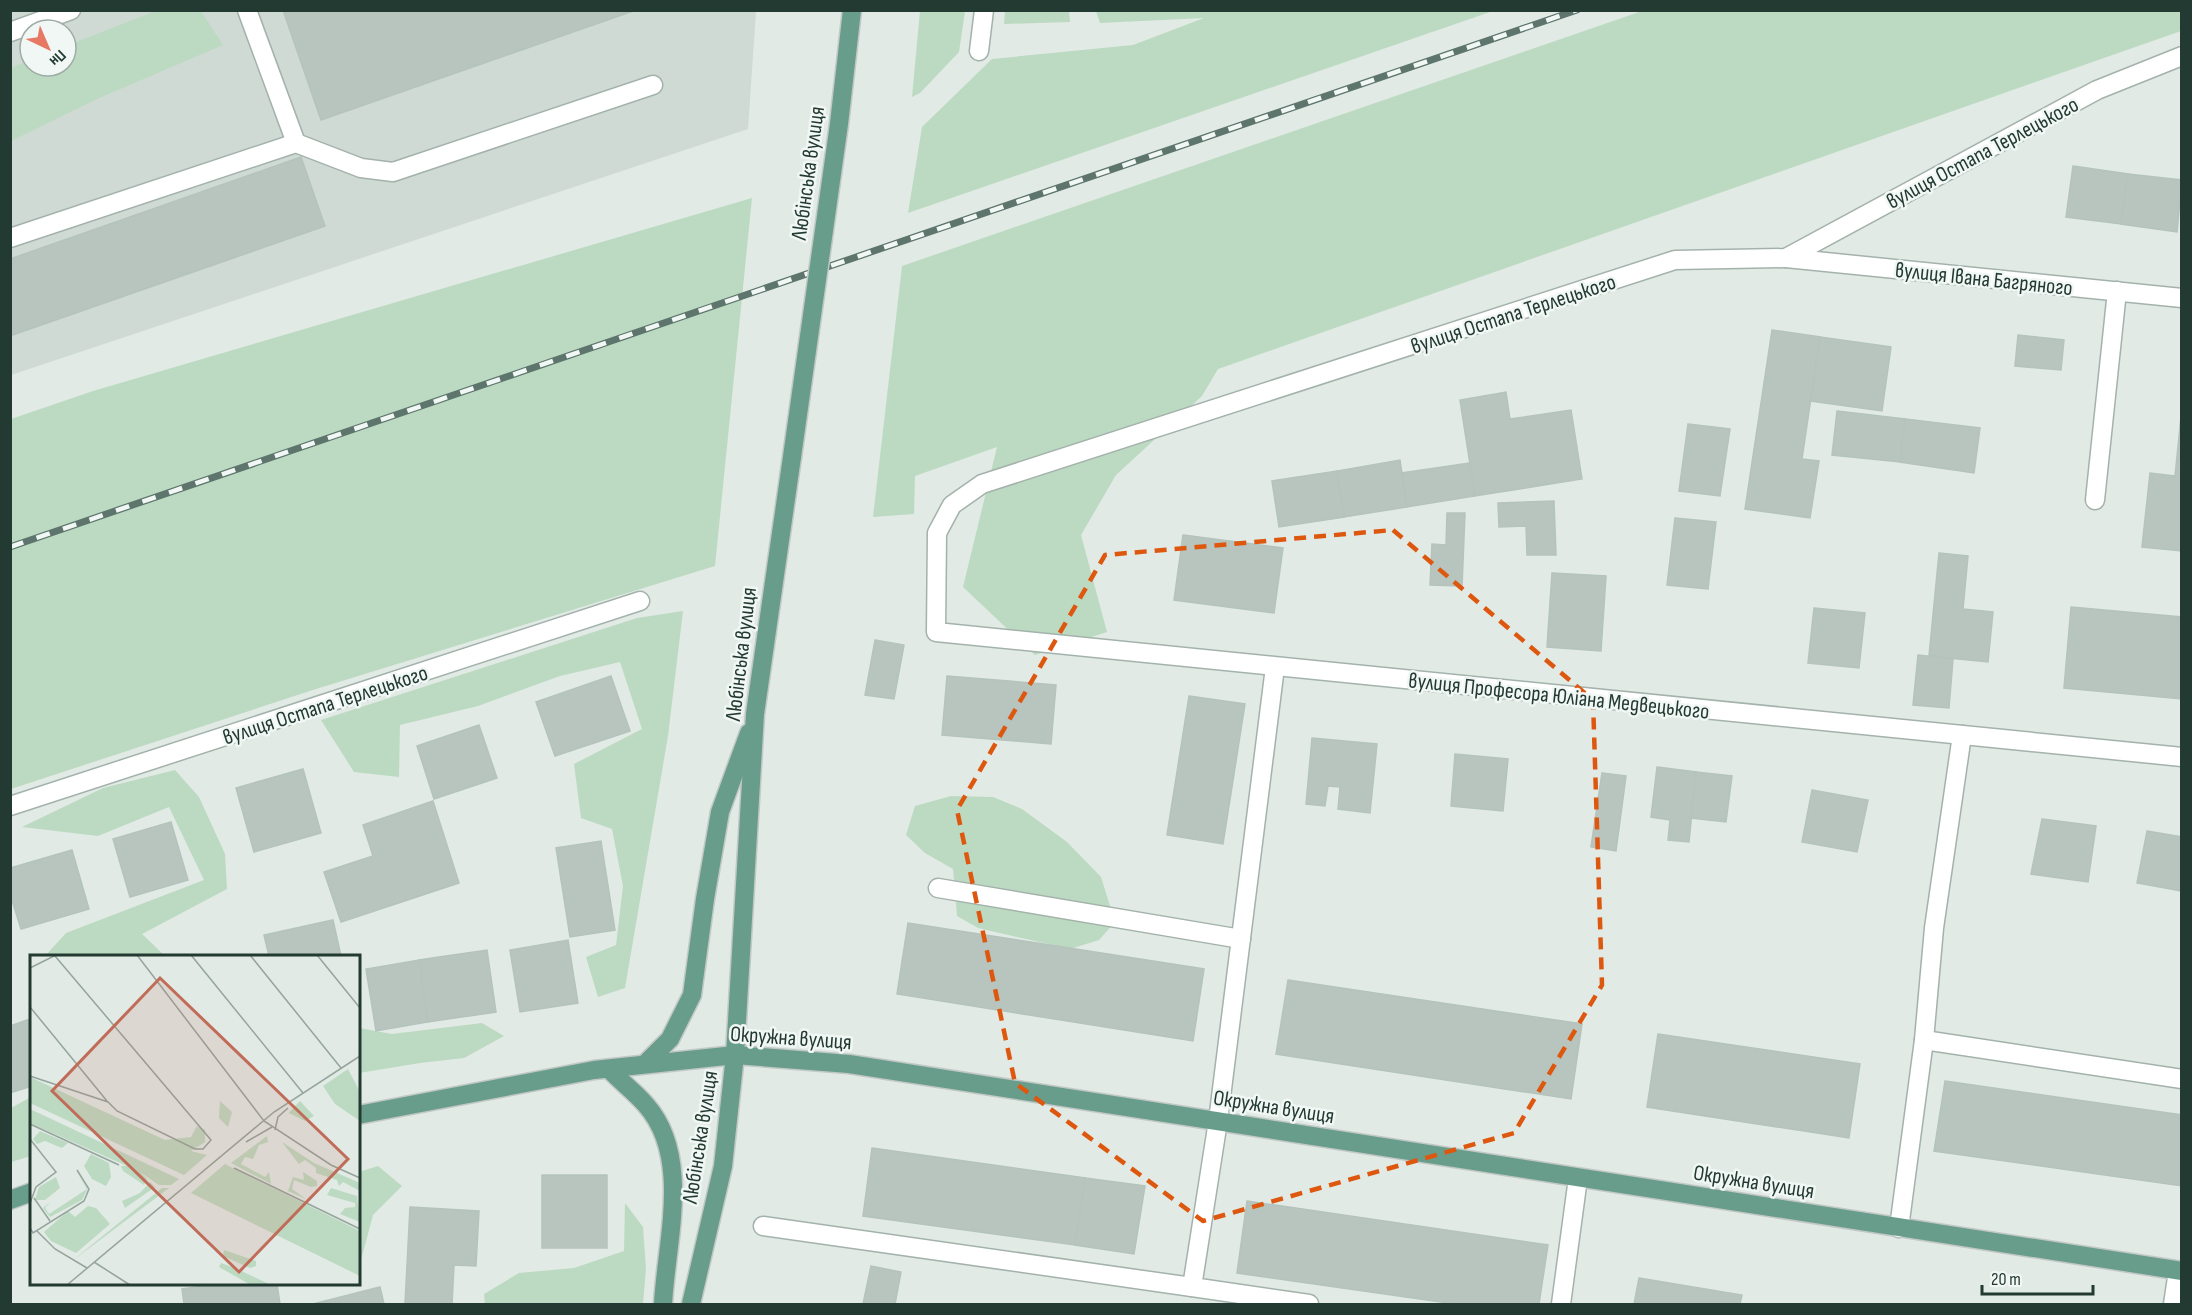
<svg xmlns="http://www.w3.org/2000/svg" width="2192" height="1315" viewBox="0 0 2192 1315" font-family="'Sofia Sans Condensed',sans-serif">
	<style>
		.built { fill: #cfdad4; fill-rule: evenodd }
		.green { fill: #bcdac1 }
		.building { fill: #b7c5be; stroke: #b4c3bc; stroke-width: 1.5 }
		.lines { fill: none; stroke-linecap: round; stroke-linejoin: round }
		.minor-casing { stroke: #a4b2ac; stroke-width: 21 }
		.major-casing { stroke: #c1c8c6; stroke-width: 21 }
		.minor { stroke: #fff; stroke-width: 18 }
		.major { stroke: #699d8b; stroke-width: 18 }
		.rail-casing { stroke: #5d756d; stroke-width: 7 }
		.rail { stroke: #f1f7f4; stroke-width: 4.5; stroke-dasharray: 14; stroke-linecap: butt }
		.major-bridge-casing { stroke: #c1c8c6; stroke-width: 21; stroke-linecap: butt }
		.major-bridge { stroke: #699d8b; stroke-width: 18 }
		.marked { fill: none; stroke: #de570e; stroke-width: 4.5; stroke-dasharray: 12 8; stroke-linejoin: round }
		.labels { text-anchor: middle; stroke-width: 5; stroke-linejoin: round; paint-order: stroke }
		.street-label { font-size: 22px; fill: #233a32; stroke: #f1f7f4 }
		.inset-road { fill: none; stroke: #95a49d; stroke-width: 1.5 }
		.view { fill: #c06c59; fill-opacity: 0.15; stroke: #c06c59; stroke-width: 3 }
		.inset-edge { fill: none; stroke: #233a32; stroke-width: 3 }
	</style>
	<rect width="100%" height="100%" fill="#e1eae5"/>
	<path class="built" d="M10,11H756L748,129L11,375ZM30,30H66V66H30Z"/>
	<g class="green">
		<path d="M158,10L201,11L223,45L97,99L11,141V68L30,60V66H66V46Z"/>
		<path d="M920,11H965L959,52L920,93L912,97Z"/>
		<path d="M1005,11H1069L1070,22L1004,24Z"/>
		<path d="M1096,11V10L1493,11L908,213L922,127L992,59L1133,45L1204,18L1100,23Z"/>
		<path d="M1642,11H2181V31L1218,369L1202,396L1116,475L1081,535L1107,632L1035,655L963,587L997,447L915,476L914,514L873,517L902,266Z"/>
		<path d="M752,198L715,566L316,689L11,789V419L93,391Z"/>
		<path d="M683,611L668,736L625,988L598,997L586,957L616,945L623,886L612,829L581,818L574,764L642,729L620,662L560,676L478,706L400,725L399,777L354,772L321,720L637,618Z"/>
		<path d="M175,770L199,797L225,854L227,889L142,934L165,956H45L66,933L204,880L169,807L98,836L22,827L103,788Z"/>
		<path d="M951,796L993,797L1022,809L1067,842L1101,877L1115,922L1099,940L1070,949L978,928L957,916L953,869L925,853L906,835L915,806Z"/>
		<path d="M482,1023L504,1036L464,1058L420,1063L359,1073V1028L392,1034Z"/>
		<path d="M31,1097V1156L11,1162V1108Z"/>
		<path d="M378,1166L402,1186L373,1215L361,1260L359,1261V1172Z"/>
		<path d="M625,1203L643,1227L646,1269L643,1304H485L484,1294L519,1273L574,1268L624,1251Z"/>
	</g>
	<g class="building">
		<path d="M283,10H636L321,120Z"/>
		<path d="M301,157L325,226L10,336V259Z"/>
		<path d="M2073,166L2128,174L2121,224L2066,217Z"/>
		<path d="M2128,174L2182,180L2177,232L2121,224Z"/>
		<path d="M1772,330L1820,337L1802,459L1819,461L1810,518L1745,509Z"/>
		<path d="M2018,335L2064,340L2061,370L2015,366Z"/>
		<path d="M1820,337L1891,347L1882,411L1811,401Z"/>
		<path d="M1506,392L1510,419L1571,410L1582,479L1475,496L1460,400Z"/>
		<path d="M2182,407V551L2142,547L2150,473L2175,476Z"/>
		<path d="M1837,411L1905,419L1900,462L1832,455Z"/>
		<path d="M1905,419L1980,428L1974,473L1900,462Z"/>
		<path d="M1688,424L1730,429L1720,496L1679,491Z"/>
		<path d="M1400,460L1407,507L1344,517L1337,471Z"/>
		<path d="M1469,463L1475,496L1407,507L1402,473Z"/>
		<path d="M1337,471L1344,517L1279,527L1272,481Z"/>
		<path d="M1554,501L1556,555H1527L1526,526L1499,527L1498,503Z"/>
		<path d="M1447,513H1465L1462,586L1430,585L1432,544L1446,545Z"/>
		<path d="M1675,518L1716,522L1708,589L1667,585Z"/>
		<path d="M1183,535L1283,548L1274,613L1174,600Z"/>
		<path d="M1939,553L1968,556L1963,609L1993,612L1988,662L1929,656Z"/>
		<path d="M1552,573L1606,576L1601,651L1547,647Z"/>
		<path d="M2071,607L2182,617V699L2064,688Z"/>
		<path d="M1814,608L1865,613L1859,668L1808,663Z"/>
		<path d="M875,640L904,645L894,699L865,695Z"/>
		<path d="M1918,655L1953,659L1949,708L1913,705Z"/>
		<path d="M611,676L630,731L555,756L536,702Z"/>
		<path d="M947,676L1056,685L1051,744L942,735Z"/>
		<path d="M1189,696L1245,704L1223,844L1167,835Z"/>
		<path d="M479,725L497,778L434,799L417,746Z"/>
		<path d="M1312,738L1377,744L1370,813L1338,809L1340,787L1328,786L1325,806L1306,804Z"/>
		<path d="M1455,754L1508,759L1503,811L1451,806Z"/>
		<path d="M1657,767L1696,772L1689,842L1668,840L1670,820L1651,817Z"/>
		<path d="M303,769L321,833L254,852L236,788Z"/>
		<path d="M1696,772L1732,776L1726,822L1691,818Z"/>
		<path d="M1602,773L1626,776L1616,851L1591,847Z"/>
		<path d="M1812,790L1868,800L1857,852L1802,842Z"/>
		<path d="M433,801L459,883L341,922L324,872L373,856L363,825Z"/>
		<path d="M2042,819L2096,826L2088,882L2031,874Z"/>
		<path d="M171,822L188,880L130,897L113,839Z"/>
		<path d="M2147,831L2182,837V891L2137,883Z"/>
		<path d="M601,841L615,930L570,937L556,848Z"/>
		<path d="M72,850L89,909L21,929L10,894V868Z"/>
		<path d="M333,920L341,956H269L264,935Z"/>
		<path d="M908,923L1204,969L1193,1041L897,994Z"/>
		<path d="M568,940L578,1003L520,1012L510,950Z"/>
		<path d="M487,950L496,1012L428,1022L419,960Z"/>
		<path d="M419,960L428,1022L376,1031L366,969Z"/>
		<path d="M1288,980L1582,1024L1571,1099L1276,1054Z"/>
		<path d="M30,1019L32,1025V1086L10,1093V1026Z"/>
		<path d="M1658,1034L1860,1064L1849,1138L1647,1107Z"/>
		<path d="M1945,1081L2182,1115V1186L1934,1151Z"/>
		<path d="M872,1148L1085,1178L1075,1245L863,1216Z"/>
		<rect x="542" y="1175" width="65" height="73"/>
		<path d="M1085,1178L1145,1186L1134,1254L1075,1245Z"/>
		<path d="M1247,1201L1548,1245L1539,1304H1455L1237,1273Z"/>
		<path d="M410,1207L479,1211L476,1266L454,1265L452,1304H405Z"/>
		<path d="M871,1266L901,1272L895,1304H863Z"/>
		<path d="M1639,1278L1742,1295L1740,1304H1634Z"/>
		<path d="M218,1284H277L280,1304H184L182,1289Z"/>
		<path d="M380,1287L384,1304H313Z"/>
	</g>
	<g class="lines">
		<g class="minor-casing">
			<g id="minor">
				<path d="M247,10L296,143"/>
				<path d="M10,32L71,10"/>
				<path d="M979,51L984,10"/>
				<path d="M2182,56L2097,90L1786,258L1675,260L982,484L952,505L937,533L936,632L2182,757"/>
				<path d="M10,238L296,143L361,168L393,172L653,85"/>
				<path d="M1786,258L2182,298"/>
				<path d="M2095,500L2117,291"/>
				<path d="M1275,667L1218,1121L1192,1287L1309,1304"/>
				<path d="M10,806L640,601"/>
				<path d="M938,888L1241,939"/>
				<path d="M1924,1040L2182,1079"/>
				<path d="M763,1226L1192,1287"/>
				<path d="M1899,1228L1924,1040L1934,928L1962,735"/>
				<path d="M1561,1304L1578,1178"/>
				<path d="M2173,1304L2178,1271"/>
			</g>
		</g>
		<g class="major-casing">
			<g id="major">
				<path d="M839,124L852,10"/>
				<path d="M646,1063L670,1039L692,995L705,899L720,812L749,733"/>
				<path d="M610,1070C621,1082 635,1092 646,1105C692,1157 666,1243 663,1304"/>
				<path d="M358,1115L594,1070L735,1055L849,1064L2182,1271"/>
				<path d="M10,1200L32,1192"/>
				<path d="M691,1304L723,1166L735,1055L755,714L792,457"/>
			</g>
		</g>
		<use href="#minor" class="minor"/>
		<use href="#major" class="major"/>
		<g class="rail-casing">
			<path id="rail" d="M10,547L1577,10"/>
		</g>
		<use href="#rail" class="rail"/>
		<g class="major-bridge-casing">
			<path id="major-bridge" d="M792,457L839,124"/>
		</g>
		<use href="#major-bridge" class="major-bridge"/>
	</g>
	<path class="marked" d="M1393,530L1593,700L1602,985L1514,1133L1203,1221L1015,1083L957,810L1105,555Z"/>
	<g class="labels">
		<g class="street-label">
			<text transform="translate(1982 152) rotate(-28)" y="8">вулиця Остапа Терлецького</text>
			<text transform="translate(807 173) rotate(-82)" y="8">Любінська вулиця</text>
			<text transform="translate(1984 278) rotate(6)" y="8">вулиця Івана Багряного</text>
			<text transform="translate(1513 313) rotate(-18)" y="8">вулиця Остапа Терлецького</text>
			<text transform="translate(740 654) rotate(-83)" y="8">Любінська вулиця</text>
			<text transform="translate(1559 695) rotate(6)" y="8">вулиця Професора Юліана Медвецького</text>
			<text transform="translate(325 704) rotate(-18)" y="8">вулиця Остапа Терлецького</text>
			<text transform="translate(791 1037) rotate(4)" y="8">Окружна вулиця</text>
			<text transform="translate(1274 1106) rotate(9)" y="8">Окружна вулиця</text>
			<text transform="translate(699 1137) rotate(-81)" y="8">Любінська вулиця</text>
			<text transform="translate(1754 1181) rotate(9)" y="8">Окружна вулиця</text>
		</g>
	</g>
	<g transform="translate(30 955)">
		<rect width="330" height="330" fill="#e1eae5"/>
		<path d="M318,114L330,137V166L305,149L293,131ZM0,122L135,185L161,182L167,171L175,175V187L161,196L177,200L154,220L0,148ZM190,146L202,157L198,172L189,163ZM270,146L284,161L275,166L259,158L255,162ZM0,154L149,224L141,230H129L110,217L117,224L114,230L93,216L91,211H97L0,168ZM10,176L38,188L32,193L15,186L7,189L3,184ZM237,181L238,187L229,190L223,204L215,202L211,209L235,222L239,217L241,229L201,208ZM252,187L284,208L330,228V236L313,227L309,231L307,225L286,218V213L275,205L269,209ZM61,199L79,208L81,222L76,231L62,224L54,211ZM195,209L330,276V321L161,238ZM47,217L58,233L52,245L20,262L13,253L20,247L15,253L19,259L57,234ZM273,217L287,226V231L281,232L264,225L262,234L276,244L258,236L263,222L274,225ZM26,222L30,233L15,245H5L9,232ZM120,227L125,232L95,253L92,246L110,238ZM132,233H139L46,303L48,301ZM301,233L327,241L330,267L310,259L315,253L325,252V248L297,240ZM58,251L66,253L80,269L46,298L21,286L14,277L38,256L45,262ZM194,295L226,306V311L220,313L193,301ZM191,308L205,313L241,330H221L189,312Z" fill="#bcdac1"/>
		<path class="inset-road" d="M107,0L234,166L301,210L330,223M161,0L273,138M220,0L311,113M287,0L330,53M0,13L26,0M0,52L77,146M0,121L78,147L87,156L165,194H173L181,185L25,1M0,169L89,210M245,175L248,162L258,153M0,184L26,217L6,232L0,248M216,187L242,172M204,213L330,274M4,243L20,266M0,273L3,278L54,246L59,234L47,215M7,276L25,294L57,313M64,307L100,330M37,330L244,157L330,101"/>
		<path class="view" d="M130,23L318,204L209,317L22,136Z"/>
		<rect width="330" height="330" class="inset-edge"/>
	</g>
	<rect width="2192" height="1315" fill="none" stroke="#233a32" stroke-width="24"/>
	<g transform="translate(48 48) rotate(136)"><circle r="28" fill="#f1f7f4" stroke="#9faba6" stroke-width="1.5"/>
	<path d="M0-4.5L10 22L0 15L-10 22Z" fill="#e77863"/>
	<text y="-9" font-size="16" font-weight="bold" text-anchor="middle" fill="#233a32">Пн</text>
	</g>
	<path d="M1982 1285v9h111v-9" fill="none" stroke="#233a32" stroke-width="3"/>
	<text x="1991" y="1285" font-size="18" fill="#233a32" stroke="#f1f7f4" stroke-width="4.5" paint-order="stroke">20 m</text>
</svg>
